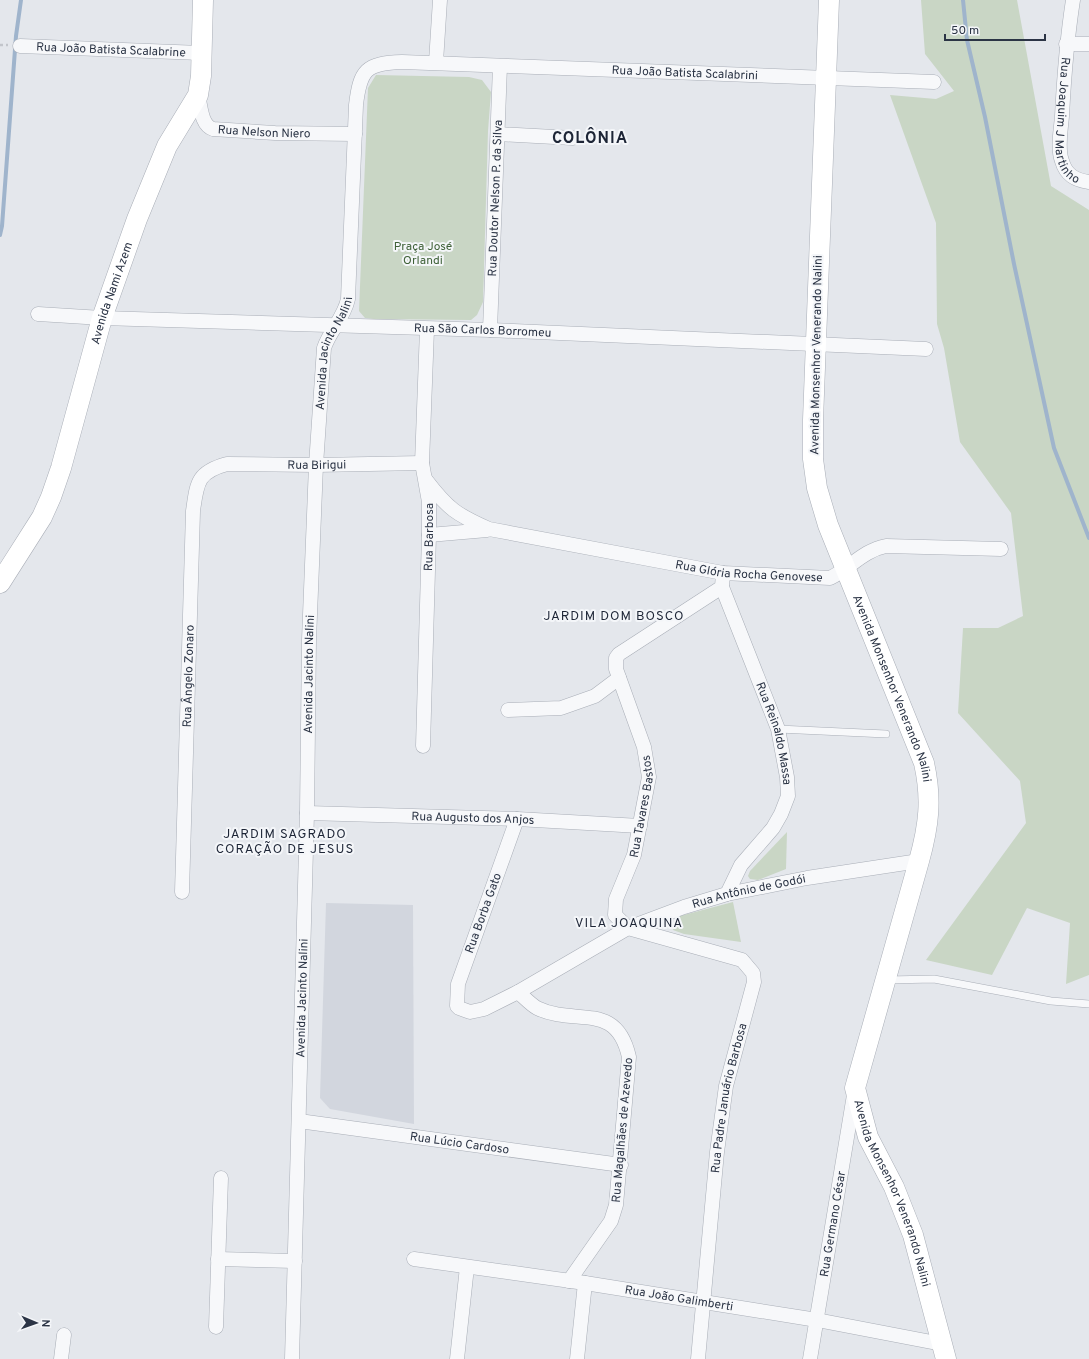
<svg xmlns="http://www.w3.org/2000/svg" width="1089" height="1359" viewBox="0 0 1089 1359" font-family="Overpass,sans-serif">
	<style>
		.built { fill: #d2d6de }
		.green { fill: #c9d6c5 }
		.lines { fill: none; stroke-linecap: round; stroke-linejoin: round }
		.stream { stroke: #9fb4cc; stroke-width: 4 }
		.lane-casing { stroke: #a9aeb7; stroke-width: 8 }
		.street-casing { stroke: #a9aeb7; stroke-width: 15 }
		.secondary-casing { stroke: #a9aeb7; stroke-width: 21 }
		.path { stroke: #c2c5cb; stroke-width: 2.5; stroke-dasharray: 3 3; stroke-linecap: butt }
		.lane { stroke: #f7f8fa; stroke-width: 7 }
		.street { stroke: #f7f8fa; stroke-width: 14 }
		.secondary { stroke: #fff; stroke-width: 20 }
		.labels { text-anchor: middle; stroke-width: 4; stroke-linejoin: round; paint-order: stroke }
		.street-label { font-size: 12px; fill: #2b3445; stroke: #f4f6f9 }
		.park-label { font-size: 12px; fill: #3f6138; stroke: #f4f6f9 }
		.neighbourhood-label { font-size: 13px; letter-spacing: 1px; fill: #1d2536; stroke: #f4f6f9 }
		.district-label { font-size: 16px; font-weight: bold; letter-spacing: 1px; fill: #1d2536; stroke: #f4f6f9 }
	</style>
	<rect width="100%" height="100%" fill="#e4e7ec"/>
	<path class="built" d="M326,903L413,905L414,1124L330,1109L320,1098Z"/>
	<g class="green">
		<path d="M921,0H1017L1051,186L1089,210V975L1066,984L1070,923L1027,908L992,975L926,960L1026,823L1020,781L958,713L963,628H998L1023,616L1011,513L960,442L944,348L937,324L936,223L890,95L936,99L954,91L925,54Z"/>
		<path d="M376,75L469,77L482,80L491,92L488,131L483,302L477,315L471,320L374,319L365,318L359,311L368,88Z"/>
		<path d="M787,832L786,869L758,880L750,879L748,876L750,871Z"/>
		<path d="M733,902L741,942L684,934L673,930L676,917Z"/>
	</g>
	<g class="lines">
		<g class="stream">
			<path d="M963,0L967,40L985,117L1014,264L1054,448L1089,538"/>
			<path d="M0,235L2,226L16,36L21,0"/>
		</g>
		<g class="lane-casing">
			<g id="lane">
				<path d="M778,729L886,734"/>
				<path d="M888,980L934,979L1051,1001L1089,1004"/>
			</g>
		</g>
		<g class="street-casing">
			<g id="street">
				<path id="s1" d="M1073,0C1067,39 1064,77 1062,116C1061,130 1057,148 1062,161C1066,175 1075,180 1089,182"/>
				<path d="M1066,44H1089"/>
				<path id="s2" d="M20,46L201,53"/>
				<path d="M436,62L440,0"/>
				<path id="s3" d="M198,95C201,107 201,125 213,129L275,133L355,134"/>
				<path d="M498,134L573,138"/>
				<path id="s4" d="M38,314L102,318L490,330L926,349"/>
				<path id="s5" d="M490,330L500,66"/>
				<path id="s6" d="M426,480C448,509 457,515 489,529L723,573L830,578C852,567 862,551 886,546L1001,549"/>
				<path d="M429,535L487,530"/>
				<path id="s7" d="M722,587L778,729L787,777L788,796L781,814L773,828L741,865L727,894"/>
				<path d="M508,710L561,708L595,696L619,678"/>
				<path id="s8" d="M423,746L429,535V502L422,463L427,329"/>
				<path id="s9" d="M307,813L517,819L640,826"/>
				<path id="s10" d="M517,819L458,984L457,1006L459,1008L470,1012L484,1009L518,992L628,928L684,907L727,894L807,878L919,861"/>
				<path id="s11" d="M182,892L193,511C197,483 197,472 227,464L316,465L422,463"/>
				<path d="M518,992C524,997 530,1004 537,1008C576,1027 616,1000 629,1057L616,1205L611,1221L569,1281"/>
				<path id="s12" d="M299,1121L621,1165"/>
				<path d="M218,1259L295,1261"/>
				<path id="s13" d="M414,1259L585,1283L817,1320L942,1344"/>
				<path d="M216,1327L221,1178"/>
				<path d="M61,1359L64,1335"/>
				<path id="s14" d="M292,1359L307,813L309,640L316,465L324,348C330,330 344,318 348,299L356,105C360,70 366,63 402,62L934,82"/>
				<path d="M457,1359L467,1267"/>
				<path d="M577,1359L585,1283"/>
				<path id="s15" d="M698,1359L717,1152L726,1086L754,982L753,973L742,960L628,928L615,915L616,899L634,855L649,777L644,747L616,669V658L619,654L722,587L723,573"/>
				<path id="s16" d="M810,1359L854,1095"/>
			</g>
		</g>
		<g class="secondary-casing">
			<g id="secondary">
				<path id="s17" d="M829,0L813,420V459L817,488L828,525L924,763C932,799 929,825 919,861L855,1088L868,1137L894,1187L913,1235L946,1359"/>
				<path id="s18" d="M0,583L42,517L51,497L61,468L102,318L137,219L167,146L198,95L201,76L203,0"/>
			</g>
		</g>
		<path class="path" d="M0,45H8"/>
		<use href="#lane" class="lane"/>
		<use href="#street" class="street"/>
		<use href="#secondary" class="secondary"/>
	</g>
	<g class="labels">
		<g class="street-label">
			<text dy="4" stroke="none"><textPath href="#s2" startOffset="91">Rua João Batista Scalabrine</textPath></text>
			<text dy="4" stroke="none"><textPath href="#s14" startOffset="1617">Rua João Batista Scalabrini</textPath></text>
			<text dy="4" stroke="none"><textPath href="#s1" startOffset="123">Rua Joaquim J Martinho</textPath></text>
			<text dy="4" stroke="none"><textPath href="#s3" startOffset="90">Rua Nelson Niero</textPath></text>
			<text dy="4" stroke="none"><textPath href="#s5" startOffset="132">Rua Doutor Nelson P. da Silva</textPath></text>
			<text dy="4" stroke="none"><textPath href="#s18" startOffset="313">Avenida Nami Azem</textPath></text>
			<text dy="4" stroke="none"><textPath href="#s4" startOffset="445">Rua São Carlos Borromeu</textPath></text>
			<text dy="4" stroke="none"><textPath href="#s14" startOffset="1009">Avenida Jacinto Nalini</textPath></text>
			<text transform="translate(816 355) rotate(-89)" y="4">Avenida Monsenhor Venerando Nalini</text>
			<text dy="4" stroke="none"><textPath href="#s11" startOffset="535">Rua Birigui</textPath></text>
			<text dy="4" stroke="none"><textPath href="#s8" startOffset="209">Rua Barbosa</textPath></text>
			<text dy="4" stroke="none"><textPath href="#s6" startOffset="345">Rua Glória Rocha Genovese</textPath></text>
			<text dy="4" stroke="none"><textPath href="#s14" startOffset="685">Avenida Jacinto Nalini</textPath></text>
			<text dy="4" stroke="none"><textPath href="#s11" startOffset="216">Rua Ângelo Zonaro</textPath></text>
			<text dy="4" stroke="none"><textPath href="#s17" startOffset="703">Avenida Monsenhor Venerando Nalini</textPath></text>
			<text dy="4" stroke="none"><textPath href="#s7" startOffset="156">Rua Reinaldo Massa</textPath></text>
			<text dy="4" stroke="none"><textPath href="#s15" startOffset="658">Rua Tavares Bastos</textPath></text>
			<text dy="4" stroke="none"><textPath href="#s9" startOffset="166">Rua Augusto dos Anjos</textPath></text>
			<text dy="4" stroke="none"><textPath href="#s10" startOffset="518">Rua Antônio de Godói</textPath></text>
			<text transform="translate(483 913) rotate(-70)" y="4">Rua Borba Gato</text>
			<text dy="4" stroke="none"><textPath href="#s14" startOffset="361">Avenida Jacinto Nalini</textPath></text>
			<text dy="4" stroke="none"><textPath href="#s15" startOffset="263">Rua Padre Januário Barbosa</textPath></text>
			<text transform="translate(622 1130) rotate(-85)" y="4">Rua Magalhães de Azevedo</text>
			<text dy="4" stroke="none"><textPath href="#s12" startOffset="162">Rua Lúcio Cardoso</textPath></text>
			<text dy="4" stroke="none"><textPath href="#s17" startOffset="1231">Avenida Monsenhor Venerando Nalini</textPath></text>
			<text dy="4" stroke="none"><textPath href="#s16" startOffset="137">Rua Germano César</textPath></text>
			<text dy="4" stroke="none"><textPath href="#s13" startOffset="268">Rua João Galimberti</textPath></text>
		</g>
		<g class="park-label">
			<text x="423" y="250">Praça José<tspan x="423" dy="14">Orlandi</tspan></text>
		</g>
		<g class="neighbourhood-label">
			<text x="614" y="620">JARDIM DOM BOSCO</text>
			<text x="285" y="838">JARDIM SAGRADO<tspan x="285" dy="15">CORAÇÃO DE JESUS</tspan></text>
			<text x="629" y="927">VILA JOAQUINA</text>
		</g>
		<g class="district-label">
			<text x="590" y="143">COLÔNIA</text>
		</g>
	</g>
	<g transform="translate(36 1323) rotate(92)" stroke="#f4f6f9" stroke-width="3" paint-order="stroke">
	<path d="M0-3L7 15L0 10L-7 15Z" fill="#2b3445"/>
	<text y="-6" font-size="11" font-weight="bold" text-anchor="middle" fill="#2b3445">N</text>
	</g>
	<path d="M945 34v6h100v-6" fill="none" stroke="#2b3445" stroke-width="2"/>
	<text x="951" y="34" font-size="12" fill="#2b3445" stroke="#f4f6f9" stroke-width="3" paint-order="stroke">50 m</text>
</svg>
